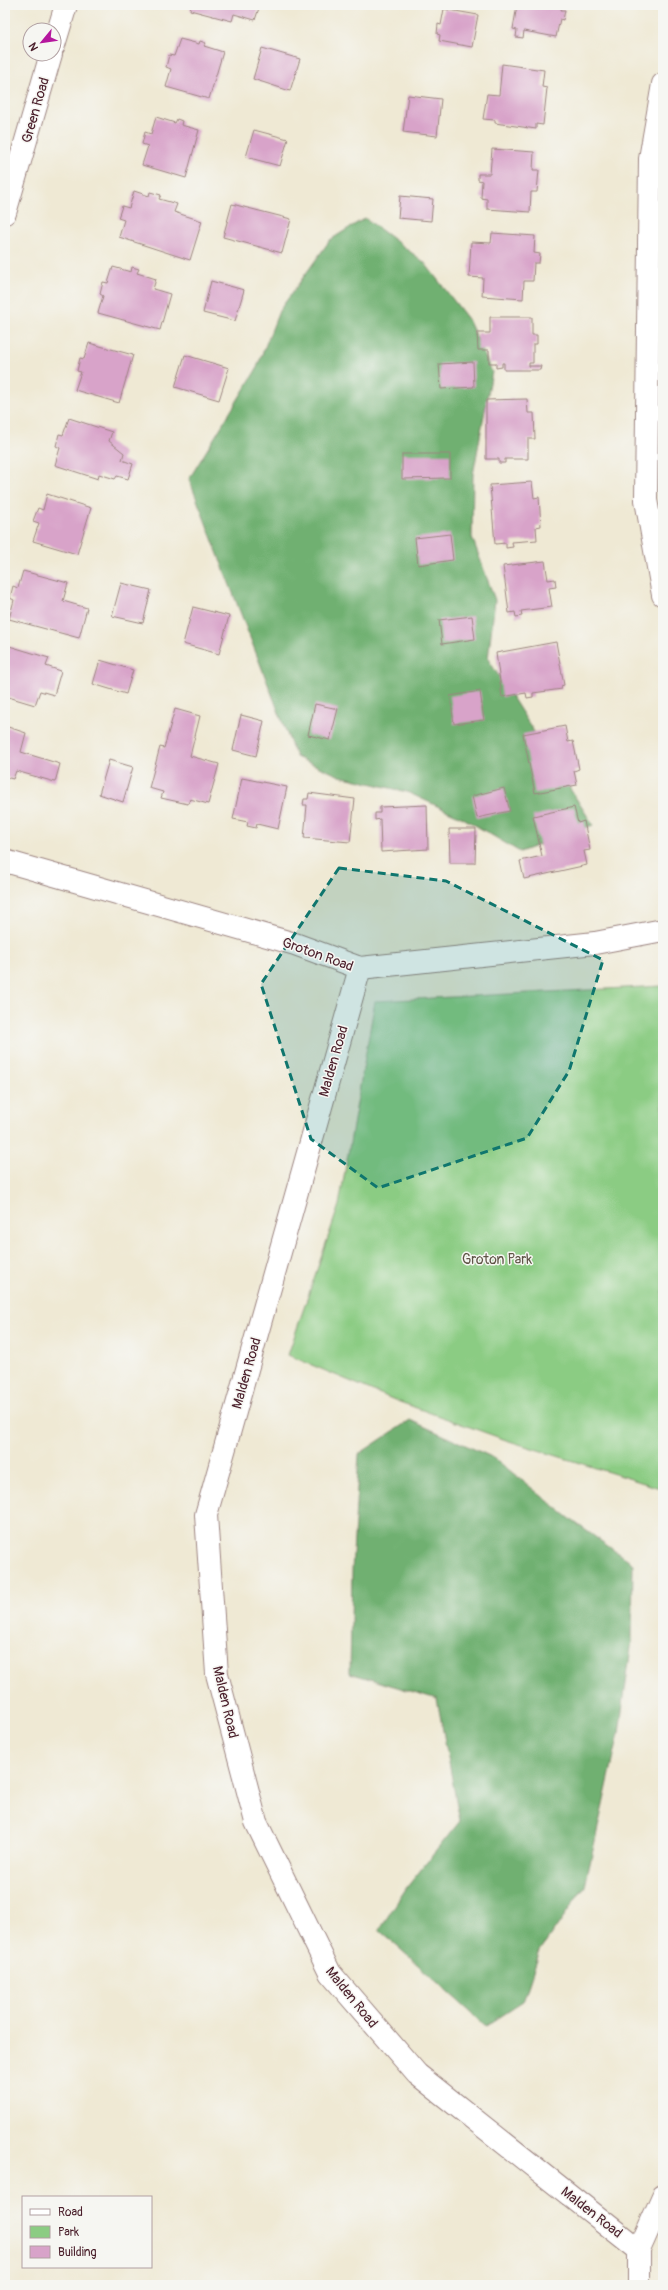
<svg xmlns="http://www.w3.org/2000/svg" width="668" height="2290" viewBox="0 0 668 2290" font-family="Pangolin,sans-serif">
	<style>
		.green { fill: #8bcc83; stroke: #6a7657 }
		.forest { fill: #70b071; stroke: #5d684e }
		.building { fill: #d8a3c9 }
		.lines { fill: none; stroke-linecap: round; stroke-linejoin: round }
		.street-casing { stroke: #9c8480; stroke-width: 24 }
		.secondary-casing { stroke: #9c8480; stroke-width: 24 }
		.street { stroke: #fff; stroke-width: 22 }
		.secondary { stroke: #fff; stroke-width: 22 }
		.marked { fill: #0f766e; fill-opacity: 0.2; stroke: #0f766e; stroke-width: 3; stroke-dasharray: 8 5; stroke-linejoin: round }
		.labels { text-anchor: middle; stroke-width: 3; stroke-linejoin: round; paint-order: stroke }
		.street-label { font-size: 14px; fill: #4a1f2b; stroke: #f6f6f2 }
		.park-label { font-size: 14px; fill: #5e5345; stroke: #f6f6f2 }
	</style>
	<rect width="100%" height="100%" fill="#f6f6f2"/>
	<filter id="ink" filterUnits="userSpaceOnUse"><feTurbulence type="fractalNoise" baseFrequency=".025" numOctaves="2"/><feDisplacementMap in="SourceGraphic" scale="8" xChannelSelector="R" yChannelSelector="G"/><feConvolveMatrix kernelMatrix="1 2 1 2 8 2 1 2 1" color-interpolation-filters="sRGB"/></filter>
	<filter id="wash" filterUnits="userSpaceOnUse"><feTurbulence type="fractalNoise" baseFrequency=".012" numOctaves="4" result="noise"/><feDisplacementMap in="SourceGraphic" scale="16" xChannelSelector="R" yChannelSelector="G"/><feGaussianBlur stdDeviation="0.9" result="paint"/><feColorMatrix in="noise" values="0 0 0 0 0 0 0 0 0 0 0 0 0 0 0 0 0 1.4 0 .05"/><feComposite in="paint" operator="in"/></filter>
	<g filter="url(#wash)">
		<rect width="100%" height="100%" fill="#efe9d4"/>
		<path class="green" d="M663,986V1489L506,1440L397,1401L288,1355L339,1205L375,1001Z"/>
		<g class="forest">
			<path d="M365,218L424,262L468,319L492,372L473,475L472,537L495,600L488,659L593,825L520,852L463,818L407,792L340,776L296,757L189,479L256,370L279,311L330,240Z"/>
			<path d="M410,1420L494,1458L573,1521L633,1564L632,1640L619,1733L585,1886L540,1951L523,2002L486,2026L379,1930L407,1887L460,1821L437,1699L350,1673L352,1571L359,1454Z"/>
		</g>
		<g id="blocks">
			<g class="building">
				<path d="M191,5H260L255,20L234,14L232,21L190,10Z"/>
				<path d="M517,5H562L561,10H565L563,20L560,19L556,37L524,31L523,38L516,37L517,30L513,29Z"/>
				<path d="M444,9L478,15L472,47L439,41L440,35L437,34L438,24L441,25Z"/>
				<path d="M180,39L199,44L200,41L206,43L204,46L223,52L209,99L166,87L171,69L166,67L169,55L174,56Z"/>
				<path d="M262,48L300,59L290,91L253,79Z"/>
				<path d="M502,64L544,70L542,87L547,88L543,125L536,124V129L495,123V120L483,119L487,94L499,95Z"/>
				<path d="M408,95L441,99L437,136L403,132Z"/>
				<path d="M156,117L175,123L177,119L182,121L181,125L199,130L186,178L142,165L148,146L142,144L145,132L151,134Z"/>
				<path d="M254,130L288,139L280,166L246,157Z"/>
				<path d="M492,149L534,152L533,170H539L537,192H531L530,212L487,209V199L481,198L482,181L478,180V174H490Z"/>
				<path d="M134,191L149,196L150,192L161,195L159,199L177,204L174,212L202,221L190,260L119,237L124,220L118,218L122,206L129,208Z"/>
				<path d="M400,196L433,199L431,221L398,218Z"/>
				<path d="M232,204L291,219L282,253L223,237Z"/>
				<path d="M492,233L535,236L534,253L540,254L539,263H534L533,281H524L523,299L482,296L483,278L469,277L471,242L491,243Z"/>
				<path d="M113,267L131,272L132,267L139,269L137,273L156,279L153,289L170,294L160,330L98,313L103,296L100,294L103,282L108,283Z"/>
				<path d="M211,281L244,290L235,321L203,313Z"/>
				<path d="M490,317H532V335H537V344H533V363H529V366H541L540,370H504V363H502V367L496,368V363H489V350H478L477,333H490Z"/>
				<path d="M89,343L133,355L119,403L75,390L81,372L77,371L80,358L84,359Z"/>
				<path d="M185,355L229,368L219,400L175,387Z"/>
				<path d="M473,362L474,387L441,389L439,364Z"/>
				<path d="M527,399L528,413H534L535,439H528V459H505V463H499V459H486V400Z"/>
				<path d="M69,418L112,432L109,441L124,453L122,460L133,464L128,479L117,476L115,479L99,474L98,479L55,465L60,448L56,446L59,434L63,435Z"/>
				<path d="M402,454H450V478L402,479Z"/>
				<path d="M532,482L534,498L539,497L541,526L536,527L537,540L512,542L513,547L506,548V543L495,544L490,485Z"/>
				<path d="M47,494L91,508L77,554L33,541L39,523L33,521L38,508L43,510Z"/>
				<path d="M450,534L453,560L418,565L415,538Z"/>
				<path d="M545,561L548,580L555,579L556,587L549,588L552,607L521,611L522,616L516,617L515,612L509,613L503,566Z"/>
				<path d="M23,571L68,583L63,601L87,608L79,638L9,619L14,600L10,598L13,586L18,588Z"/>
				<path d="M121,583L151,590L143,623L112,616Z"/>
				<path d="M193,607L229,616L219,654L183,644Z"/>
				<path d="M472,616L475,639L442,644L439,620Z"/>
				<path d="M556,642L564,685L561,686L562,689L533,693V697L527,698L526,693L502,697L496,653Z"/>
				<path d="M6,645L49,658L46,666L61,671L54,695L40,691L35,705L5,696Z"/>
				<path d="M100,660L133,670L126,694L93,684Z"/>
				<path d="M480,691L484,720L454,724L450,696Z"/>
				<path d="M315,704L338,709L330,740L308,735Z"/>
				<path d="M175,709L200,716L190,756L219,764L208,804L190,799L188,804L161,798L163,792L149,788L160,747L164,748Z"/>
				<path d="M241,715L264,721L256,756L233,750Z"/>
				<path d="M5,726L26,733L21,752L60,764L55,782L16,771L13,779L5,777Z"/>
				<path d="M565,726L568,742L573,741L579,769L574,771L577,785L535,793L523,734Z"/>
				<path d="M109,760L133,767L123,802L99,794Z"/>
				<path d="M242,778L287,787L278,829L257,824L256,828L247,826L248,822L233,819Z"/>
				<path d="M504,788L510,811L477,818L472,796Z"/>
				<path d="M309,793L355,799L350,842L304,838L307,805H303L304,799H308Z"/>
				<path d="M427,805L428,849L381,852L380,819L375,820V813H380V807Z"/>
				<path d="M574,807L578,823L584,821L590,850L584,851L587,865L524,879L520,861L542,856L533,816Z"/>
				<path d="M449,829H476L475,863H450Z"/>
			</g>
		</g>
	</g>
	<g filter="url(#ink)">
		<use href="#blocks" fill-opacity="0" stroke="#9c8480" stroke-width="1"/>
		<g class="lines">
			<g class="street-casing">
				<g id="street">
					<path d="M663,84L650,159L646,500L663,595"/>
					<path d="M5,861L295,944L360,968L595,943L663,930"/>
					<path d="M360,968L206,1515L217,1674L256,1822L330,1973L417,2074L639,2250"/>
					<path d="M639,2285V2250L663,2196"/>
				</g>
			</g>
			<g class="secondary-casing">
				<g id="secondary">
					<path d="M54,45L66,5"/>
					<path d="M5,213L51,54"/>
				</g>
			</g>
			<use href="#street" class="street"/>
			<use href="#secondary" class="secondary"/>
		</g>
	</g>
	<path class="marked" d="M339,868L446,881L603,960L569,1071L527,1138L378,1188L311,1139L261,984Z"/>
	<g class="labels">
		<g class="street-label">
			<text transform="translate(35 110) rotate(-74)" y="5">Green Road</text>
			<text transform="translate(318 954) rotate(20)" y="5">Groton Road</text>
			<text transform="translate(333 1061) rotate(-74)" y="5">Malden Road</text>
			<text transform="translate(246 1373) rotate(-74)" y="5">Malden Road</text>
			<text transform="translate(226 1702) rotate(77)" y="5">Malden Road</text>
			<text transform="translate(352 1997) rotate(51)" y="5">Malden Road</text>
			<text transform="translate(592 2212) rotate(38)" y="5">Malden Road</text>
		</g>
		<g class="park-label">
			<text x="497" y="1264">Groton Park</text>
		</g>
	</g>
	<rect width="668" height="2290" fill="none" stroke="#f6f6f2" stroke-width="20"/>
	<rect x="22" y="2196" width="130" height="72" fill="#f6f6f2" stroke="#b1a0a2"/>
	<rect x="30" y="2209" width="20" height="6" fill="#ffffff" stroke="#b1a0a2"/>
	<text x="58" y="2216" font-size="12" fill="#4a1f2b">Road</text>
	<rect x="30" y="2226" width="20" height="12" fill="#8bcc83" stroke="#b1a0a2"/>
	<text x="58" y="2236" font-size="12" fill="#4a1f2b">Park</text>
	<rect x="30" y="2246" width="20" height="12" fill="#d8a3c9" stroke="#b1a0a2"/>
	<text x="58" y="2256" font-size="12" fill="#4a1f2b">Building</text>
	<g transform="translate(42 42) rotate(241)"><circle r="19" fill="#f6f6f2" stroke="#b1a0a2"/>
	<path d="M0-3L7 15L0 10L-7 15Z" fill="#b5179e"/>
	<text y="-6" font-size="11" font-weight="bold" text-anchor="middle" fill="#4a1f2b">N</text>
	</g>
</svg>
